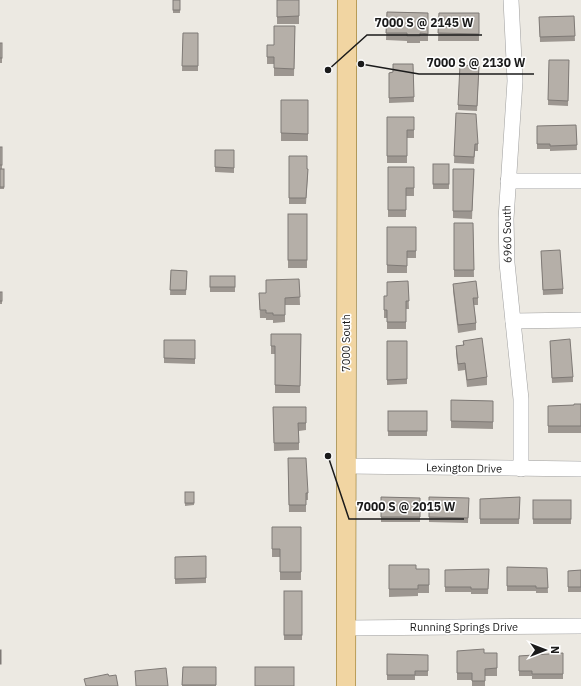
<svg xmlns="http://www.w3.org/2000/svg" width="581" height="686" viewBox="0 0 581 686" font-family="'IBM Plex Sans',sans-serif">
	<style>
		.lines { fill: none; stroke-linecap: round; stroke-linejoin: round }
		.minor-casing { stroke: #9f9f9f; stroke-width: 16 }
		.major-casing { stroke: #836610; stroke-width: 20 }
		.minor { stroke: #fff; stroke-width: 15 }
		.major { stroke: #f1d5a2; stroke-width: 19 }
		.wall { fill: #9c9690 }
		.building { fill: #b5afa8; stroke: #7f7a76 }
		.labels { text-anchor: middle; stroke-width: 3; stroke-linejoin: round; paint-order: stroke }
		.street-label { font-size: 11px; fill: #1b1b1b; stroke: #fff }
		.leader { fill: none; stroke: #1b1b1b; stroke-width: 1.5 }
		.callout-dot { fill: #1b1b1b; stroke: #fff; stroke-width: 1.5 }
		.callout-label { font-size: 12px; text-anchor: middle; font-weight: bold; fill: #1b1b1b; stroke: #fff; stroke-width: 3; stroke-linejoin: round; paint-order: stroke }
	</style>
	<rect width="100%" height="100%" fill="#ece9e2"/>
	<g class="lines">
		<g class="minor-casing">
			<g id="minor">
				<path d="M511,0L515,81L506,219L507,263L521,399V469"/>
				<path d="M508,181H581"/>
				<path d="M513,321L581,320"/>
				<path d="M346,466L581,469"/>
				<path d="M346,628L581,626"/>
			</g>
		</g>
		<g class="major-casing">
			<path id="major" d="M346,686L347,0"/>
		</g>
		<use href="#minor" class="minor"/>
		<use href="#major" class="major"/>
	</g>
	<g class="wall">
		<rect x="173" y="0" width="7" height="13"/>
		<rect x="277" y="0" width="22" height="24"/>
		<path d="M387,12L428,13V41H420V43H407V41L386,40Z"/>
		<path d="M439,13H479V41H438Z"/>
		<path d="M574,16L575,41L540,42L539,17Z"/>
		<path d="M295,26L294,76H274V64H267V57L274,45Z"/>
		<path d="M183,33H198V71H182Z"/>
		<rect x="0" y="43" width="2" height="20"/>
		<path d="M549,60H569L568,106L548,105Z"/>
		<path d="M413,64L414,102L389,103V73L393,72Z"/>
		<path d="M479,71L477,111L458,110V105Z"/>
		<rect x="281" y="100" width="27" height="41"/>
		<path d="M456,113L478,144V151H475L474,164L454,163Z"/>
		<path d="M387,117H414V138H407V163H387Z"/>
		<path d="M576,125L577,150L550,151V149H537V126Z"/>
		<path d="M0,147H2V169H4V189H0Z"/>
		<path d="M215,150H234V173L215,172Z"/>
		<path d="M289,156L307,169L308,174L306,204H289Z"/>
		<rect x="433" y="164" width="16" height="25"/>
		<path d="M388,167H414V196H406V217H388Z"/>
		<path d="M453,169H474L472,219L453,218Z"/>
		<rect x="288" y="214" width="19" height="54"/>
		<path d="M454,223H473L474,277H454Z"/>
		<path d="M387,227H416V258H407V273H387Z"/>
		<path d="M541,251L563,289V294L543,295Z"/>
		<path d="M171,270L187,271L186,295H170Z"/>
		<rect x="210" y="276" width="25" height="16"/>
		<path d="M299,279L300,305H285V322L273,323V320H266V318H260L259,293H266Z"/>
		<path d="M408,281L409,309H406V329H387V318H384V304L387,296Z"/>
		<path d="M453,284L478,298V305H474L476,323V330L458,333L453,291Z"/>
		<rect x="0" y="292" width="2" height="12"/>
		<path d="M271,334H301L300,393H275V354H271Z"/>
		<path d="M164,340H195V364L164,363Z"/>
		<path d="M387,341H407V384L387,385Z"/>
		<path d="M463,341L487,377V385L467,387L465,370L458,371L456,353V346L463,345Z"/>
		<path d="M550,341L573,377V382L552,383Z"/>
		<path d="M451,400L493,401V429L451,428Z"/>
		<path d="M581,404V433H548V406L574,405Z"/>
		<path d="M273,407H306V430L299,431V450L274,451Z"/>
		<rect x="388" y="411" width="39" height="25"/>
		<path d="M288,458L308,493V500H306V512H289Z"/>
		<path d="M185,492H194V505L185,506Z"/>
		<path d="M381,497L420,498V522H381Z"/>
		<path d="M429,497L469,498L468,523L429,522Z"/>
		<path d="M520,497L519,524H480V499Z"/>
		<rect x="533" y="500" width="38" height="24"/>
		<path d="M272,527H301V580H280V557H272Z"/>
		<path d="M206,556V583L175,584V557Z"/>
		<path d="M389,565L416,569H429V593H418V596L389,597Z"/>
		<path d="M507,567L547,568L548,593H536V591H507Z"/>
		<path d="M489,569L488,594H471V592H445V570Z"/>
		<path d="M581,570V592H568V571Z"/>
		<rect x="284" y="591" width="18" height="49"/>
		<path d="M457,651L484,653H497V676H485V686H472V680H457Z"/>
		<path d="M563,653V679H532V676H519V656Z"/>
		<path d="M387,654L428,655V676H415V680H387Z"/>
		<path d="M183,667H216V686H182Z"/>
	</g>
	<g class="building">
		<rect x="173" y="0" width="7" height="10"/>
		<path d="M277,0H299V16L277,17Z"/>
		<path d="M387,12L428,13V34L420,33V36H407V33H386Z"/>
		<path d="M439,13H479V34L438,33Z"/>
		<path d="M574,16L575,36L540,37L539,17Z"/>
		<path d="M274,26H295L294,69L274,68V57H267V45H274Z"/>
		<path d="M183,33H198V66H182Z"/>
		<rect x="0" y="43" width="2" height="15"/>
		<path d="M549,60H569L568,101L548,100Z"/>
		<path d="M393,64H413L414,97L389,98V73L393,72Z"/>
		<path d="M460,65L479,66L477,106L458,105Z"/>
		<path d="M281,100H308V134L281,133Z"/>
		<path d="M456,113L476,114L478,144H475L474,157L454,156Z"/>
		<path d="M387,117H414V130H407V156H387Z"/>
		<path d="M576,125L577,145L550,146V144H537V126Z"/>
		<rect x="0" y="147" width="2" height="18"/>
		<path d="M215,150H234V168L215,167Z"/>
		<path d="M289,156H307V169H308L306,198H289Z"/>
		<rect x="433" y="164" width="16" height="20"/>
		<path d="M388,167H414V188H406V210H388Z"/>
		<rect x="0" y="169" width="4" height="18"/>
		<path d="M453,169H474L472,211H453Z"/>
		<rect x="288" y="214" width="19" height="46"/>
		<path d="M454,223H473L474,270H454Z"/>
		<path d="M387,227H416V251H407V266L387,265Z"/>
		<path d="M560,250L563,289L543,290L541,251Z"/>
		<path d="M171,270L187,271L186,290H170Z"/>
		<rect x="210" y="276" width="25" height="11"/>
		<path d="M299,279L300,297L285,298V315H273V313H266V310H260L259,293H266V280Z"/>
		<path d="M408,281L409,301H406V322H387V310H384V296H387V282Z"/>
		<path d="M476,281L478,298H473L476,323L458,325L453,284Z"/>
		<rect x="0" y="292" width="2" height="9"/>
		<path d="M271,334H301L300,386L275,385V346H271Z"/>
		<path d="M482,338L487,377L467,380L465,363L458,364L456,346L464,345L463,341Z"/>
		<path d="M570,339L573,377L552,378L550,341Z"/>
		<path d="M164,340H195V359L164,358Z"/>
		<path d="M387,341H407V379L387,380Z"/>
		<path d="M451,400L493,401V422L451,421Z"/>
		<path d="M574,404H581V426H548V406L574,405Z"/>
		<path d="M273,407H306V423H298L299,443H274Z"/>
		<rect x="388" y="411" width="39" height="20"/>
		<path d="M288,458H306L308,493H306V505H289Z"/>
		<rect x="185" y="492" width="9" height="11"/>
		<path d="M381,497L420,498V517H381Z"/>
		<path d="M429,497L469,498L468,518L429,517Z"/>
		<path d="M520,497L519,519H480V499Z"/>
		<rect x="533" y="500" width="38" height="19"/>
		<path d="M272,527H301V572H280V549H272Z"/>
		<path d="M206,556V578L175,579V557Z"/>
		<path d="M389,565H416V569H429V585H418V589H389Z"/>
		<path d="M507,567L547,568L548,588H536V586H507Z"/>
		<path d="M489,569L488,589H471V587H445V570Z"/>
		<path d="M581,570V587H568V571Z"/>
		<rect x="284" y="591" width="18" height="44"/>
		<path d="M484,649V653H497V668L485,669V681H472V673H457V651Z"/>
		<rect x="0" y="650" width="1" height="14"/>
		<path d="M563,653V674H532V671H519V656Z"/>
		<path d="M387,654L428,655V671H415V675H387Z"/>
		<path d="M183,667H216V685H182Z"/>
		<rect x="255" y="667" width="39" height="19"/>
		<path d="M166,668L168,686H136L135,671Z"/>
		<path d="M108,674L109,676L116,675L118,686H86L84,679Z"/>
	</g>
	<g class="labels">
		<g class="street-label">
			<text transform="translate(507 234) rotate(-91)" y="4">6960 South</text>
			<text transform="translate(346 343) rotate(-90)" y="4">7000 South</text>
			<text transform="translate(464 468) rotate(1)" y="4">Lexington Drive</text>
			<text x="464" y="631">Running Springs Drive</text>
		</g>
	</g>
	<path class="leader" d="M328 70L367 35H482M361 64L419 74H534M328 456L349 519H464"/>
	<g class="callout-dot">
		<circle cx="328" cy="70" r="4"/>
		<circle cx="361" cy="64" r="4"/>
		<circle cx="328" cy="456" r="4"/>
	</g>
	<g class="callout-label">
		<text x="424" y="27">7000 S @ 2145 W</text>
		<text x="476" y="67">7000 S @ 2130 W</text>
		<text x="406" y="511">7000 S @ 2015 W</text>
	</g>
	<g transform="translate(545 650) rotate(90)" stroke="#ffffff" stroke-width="3" paint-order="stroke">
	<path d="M0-3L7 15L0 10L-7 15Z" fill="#1b1b1b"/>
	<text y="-6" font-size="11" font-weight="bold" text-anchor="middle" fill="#1b1b1b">N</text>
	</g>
</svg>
